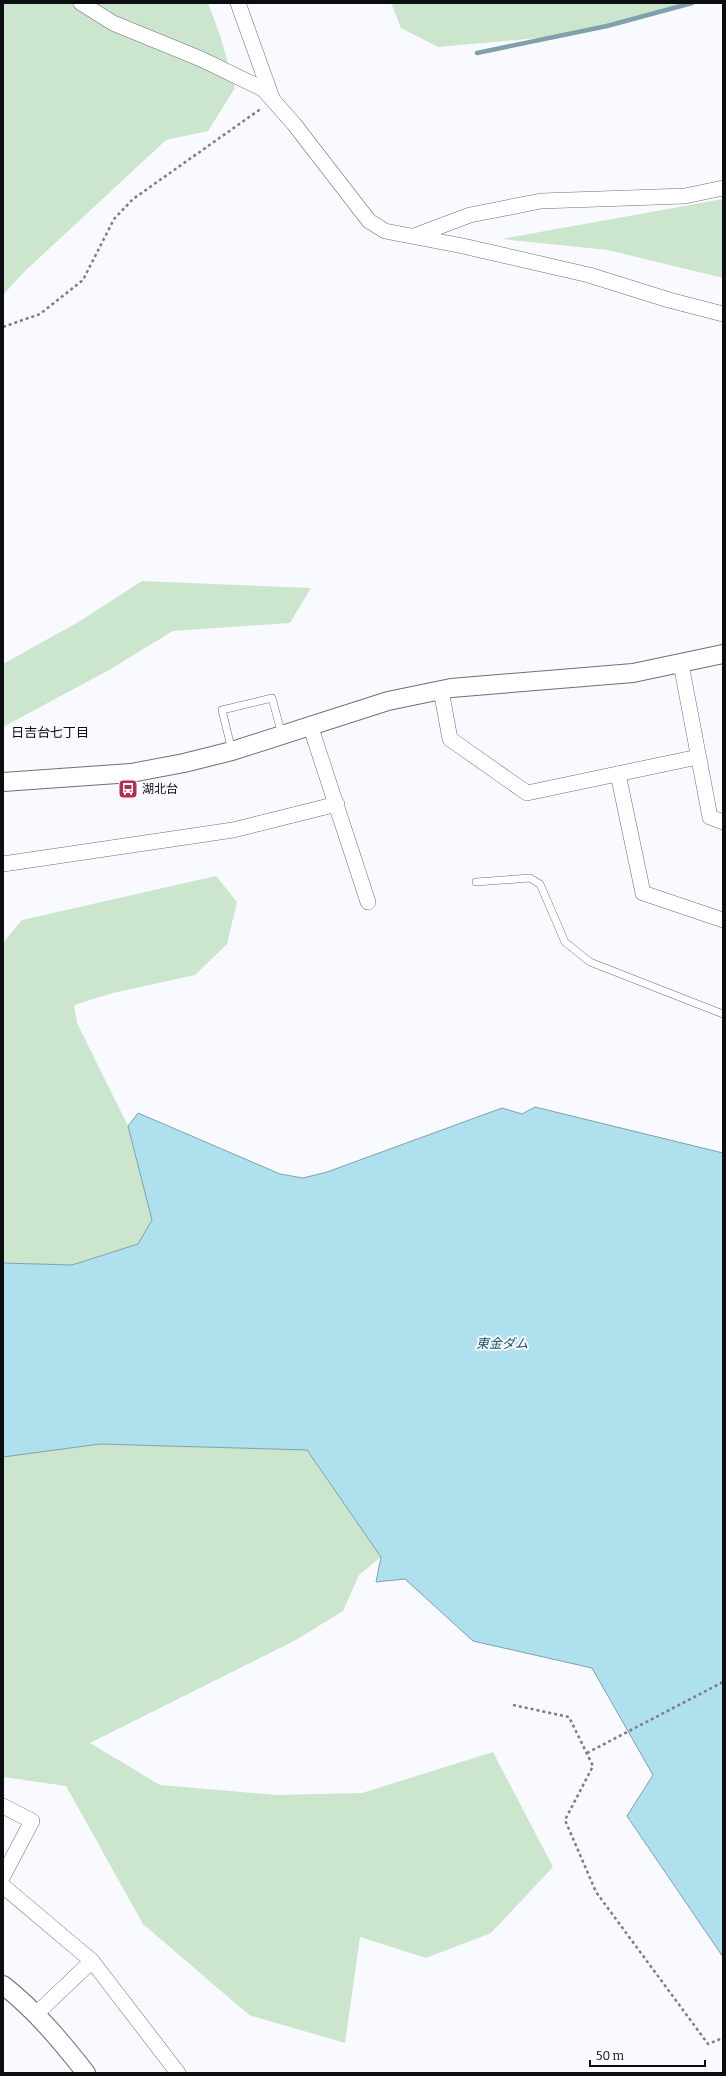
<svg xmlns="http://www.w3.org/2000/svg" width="726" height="2076" viewBox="0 0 726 2076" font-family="Bitter,'Noto Sans JP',serif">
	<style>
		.green { fill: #cce6cd }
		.water { fill: #afe0ed; stroke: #7ea1ab }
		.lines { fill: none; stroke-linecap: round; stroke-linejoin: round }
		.stream { stroke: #7ea1ab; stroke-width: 4.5 }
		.service-casing { stroke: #6c707a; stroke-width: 8 }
		.minor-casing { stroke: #6c707a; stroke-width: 16 }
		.tertiary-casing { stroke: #6c707a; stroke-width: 20 }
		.path { stroke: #7d7e83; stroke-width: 2.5; stroke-dasharray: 3 3; stroke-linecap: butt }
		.service { stroke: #fff; stroke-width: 7 }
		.minor { stroke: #fff; stroke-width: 15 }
		.tertiary { stroke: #fff; stroke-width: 18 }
		.labels { text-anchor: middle; stroke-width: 4; stroke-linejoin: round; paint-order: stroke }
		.poi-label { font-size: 12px; fill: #0c0d11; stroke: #f8faff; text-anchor: start }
		.neighbourhood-label { font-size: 13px; fill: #0c0d11; stroke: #f8faff }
		.water-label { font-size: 13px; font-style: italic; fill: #175766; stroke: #f8faff }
	</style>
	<rect width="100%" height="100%" fill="#f8faff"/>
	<g class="green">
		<path d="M3,3H208L220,35L235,88L208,131L166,140L24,272L3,295Z"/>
		<path d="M391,3H696L562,36L438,47L401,28Z"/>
		<path d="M723,199V278L608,250L501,239Z"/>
		<path d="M142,581L311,588L290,623L173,631L109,670L3,727V664L80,621Z"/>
		<path d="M216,876L237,902L227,944L195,975L113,993L74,1005L77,1023L128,1126L152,1220L138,1244L72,1265L3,1263V943L22,920Z"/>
		<path d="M100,1444L307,1450L381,1557L359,1575L343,1611L296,1640L90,1743L160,1785L277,1795L362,1793L493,1752L553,1867L491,1933L426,1958L360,1937L345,2043L249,2015L143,1924L66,1786L3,1777V1457Z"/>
	</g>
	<path class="water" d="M535,1107L723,1153V1957L627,1816L653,1775L592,1668L473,1641L405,1579L376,1582L381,1557L307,1450L100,1444L3,1457V1263L72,1265L138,1244L152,1220L128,1126L138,1113L280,1174L303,1178L327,1172L502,1108L522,1114Z"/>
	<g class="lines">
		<path class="stream" d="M477,53L607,26L692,3"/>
		<g class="service-casing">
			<g id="service">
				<path d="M232,751L222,710L272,698L282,735"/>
				<path d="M476,882L530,878L540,884L565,942L590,962L723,1014"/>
			</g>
		</g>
		<g class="minor-casing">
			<g id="minor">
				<path d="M81,3L113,23L201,59L263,89L294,124L369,221L385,231L463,246L589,275L669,300L723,314"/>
				<path d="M238,3L272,98"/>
				<path d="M414,236L470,215L541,201L685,196L723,188"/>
				<path d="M681,664L710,817L723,822"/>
				<path d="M441,690L450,739L527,793L698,757"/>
				<path d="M310,725L368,902"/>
				<path d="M618,774L643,893L723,920"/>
				<path d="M3,864L233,830L337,804"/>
				<path d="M3,1806L32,1821L3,1876"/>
				<path d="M3,1886L92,1961L178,2073"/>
				<path d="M36,2014L92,1961"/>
			</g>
		</g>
		<g class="tertiary-casing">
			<g id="tertiary">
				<path d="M3,782L131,773L184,763L232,751L388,701L451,688L633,673L723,654"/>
				<path d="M3,1985C35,2010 61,2041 86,2073"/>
			</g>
		</g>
		<g class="path">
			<path d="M3,327L40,314L83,280L114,219L133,199L262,108"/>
			<path d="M513,1705L569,1717L593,1766L565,1820L596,1892L708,2044L723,2038"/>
			<path d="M587,1753L723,1682"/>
		</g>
		<use href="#service" class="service"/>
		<use href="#minor" class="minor"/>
		<use href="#tertiary" class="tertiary"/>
	</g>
	<defs>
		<g id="bus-square" transform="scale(1)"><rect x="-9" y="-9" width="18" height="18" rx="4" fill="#b92952" stroke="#f8faff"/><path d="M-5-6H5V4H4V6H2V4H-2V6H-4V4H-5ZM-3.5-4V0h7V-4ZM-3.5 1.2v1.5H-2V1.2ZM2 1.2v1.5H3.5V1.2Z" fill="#fff"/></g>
	</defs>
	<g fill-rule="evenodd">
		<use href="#bus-square" x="128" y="789"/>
	</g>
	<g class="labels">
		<g class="poi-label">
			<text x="142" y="793">湖北台</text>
		</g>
		<g class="neighbourhood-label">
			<text x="50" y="737">日吉台七丁目</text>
		</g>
		<g class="water-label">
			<text x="502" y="1348">東金ダム</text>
		</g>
	</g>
	<rect width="726" height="2076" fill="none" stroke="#0c0d11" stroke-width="8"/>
	<path d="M590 2060v6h115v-6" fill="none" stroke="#0c0d11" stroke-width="2"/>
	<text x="596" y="2060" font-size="12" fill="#0c0d11" stroke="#f8faff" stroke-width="3" paint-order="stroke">50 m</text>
</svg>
